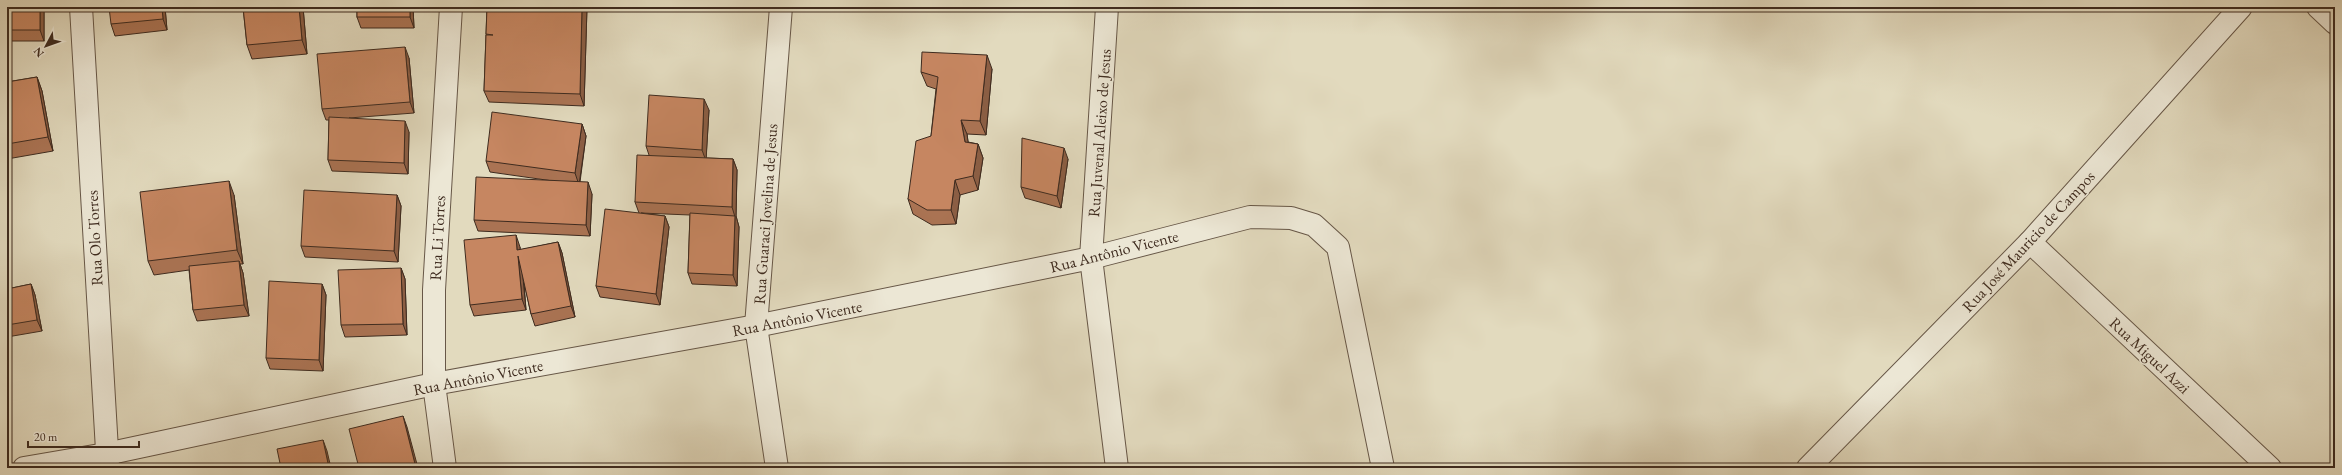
<svg xmlns="http://www.w3.org/2000/svg" width="2342" height="475" viewBox="0 0 2342 475" font-family="'EB Garamond',serif">
	<style>
		.lines { fill: none; stroke-linecap: round; stroke-linejoin: round }
		.street-casing { stroke: #675747; stroke-width: 24 }
		.street { stroke: #ece7d5; stroke-width: 22 }
		.wall { fill: #aa7353; stroke: #3e2b1f }
		.shaded-wall { fill: #8b5e44; stroke: #3e2b1f }
		.building { fill: #c68661; stroke: #3e2b1f }
		.labels { text-anchor: middle; stroke-width: 3.5; stroke-linejoin: round; paint-order: stroke }
		.street-label { font-size: 16px; fill: #3e2b1f; stroke: #ece7d5 }
	</style>
	<rect width="100%" height="100%" fill="#e2dabe"/>
	<filter id="stains"><feTurbulence type="fractalNoise" baseFrequency=".005" numOctaves="4"/><feColorMatrix values="0 0 0 0 .2 0 0 0 0 .09 0 0 0 0 .02 0 0 0 .5 -.17"/></filter>
	<radialGradient id="worn" r=".72"><stop offset=".6" stop-color="#630" stop-opacity="0"/><stop offset="1" stop-color="#630" stop-opacity=".3"/></radialGradient>
	<g class="lines">
		<g class="street-casing">
			<g id="street">
				<path d="M81,7L108,467"/>
				<path d="M1107,7L1091,258L1117,468"/>
				<path d="M2318,7L2335,23"/>
				<path d="M2030,242L2270,468"/>
				<path d="M24,468L106,454L434,384L756,326L1091,258L1250,217L1291,218L1314,225L1338,247L1383,468"/>
				<path d="M445,468L434,384V290L451,7"/>
				<path d="M777,468L756,326L781,7"/>
				<path d="M1808,468L2030,242L2241,7"/>
			</g>
		</g>
		<use href="#street" class="street"/>
	</g>
	<g class="wall">
		<rect x="7" y="7" width="37" height="34"/>
		<path d="M165,7L167,30L115,36L111,24Z"/>
		<path d="M243,7H303L307,54L252,59L247,45Z"/>
		<path d="M357,7H413L414,28H361L357,17Z"/>
		<path d="M487,7H587L584,106L489,102L484,91Z"/>
		<path d="M409,58L414,113L349,118L409,132L408,174L332,171L328,160L329,120H326L322,109Z"/>
		<path d="M992,69L986,135L967,134L968,142L978,144L983,158L978,190L960,195L956,224L932,225L913,214L908,199L931,136L936,89L927,86L921,72Z"/>
		<path d="M37,77L42,91L53,151L7,159V82Z"/>
		<path d="M709,110L706,158L733,159L737,170L736,216L739,227L737,286L692,284L688,273L690,215L641,213L665,216L669,227L660,305L600,297L596,286L639,213L635,202L649,155L646,146Z"/>
		<path d="M582,124L586,136L580,182L592,194L590,236L478,231L474,220L553,181L490,172L486,161Z"/>
		<path d="M1068,159L1061,208L1025,198L1021,187Z"/>
		<path d="M234,195L243,264H240L243,273L249,316L197,321L193,310L189,270L154,275L148,261Z"/>
		<path d="M397,195L401,206L398,262L305,257L301,246Z"/>
		<path d="M558,242L562,253L575,317L535,326L531,314L524,282L526,310L474,316L470,305L520,247V250Z"/>
		<path d="M401,268L405,279L407,335L345,337L341,325Z"/>
		<path d="M31,284L35,295L42,331L7,337V289Z"/>
		<path d="M322,284L326,295L323,371L270,369L266,358Z"/>
	</g>
	<g class="shaded-wall">
		<path d="M40,7H44V41L40,30Z"/>
		<path d="M162,7H165L167,30L163,19Z"/>
		<path d="M299,7H303L307,54L302,40Z"/>
		<path d="M410,7H413L414,28L410,17Z"/>
		<path d="M582,7H587L584,106L580,94Z"/>
		<path d="M405,47L409,58L414,113L410,102Z"/>
		<path d="M987,55L992,69L986,135L980,121Z"/>
		<path d="M37,77L42,91L53,151L48,137Z"/>
		<path d="M704,99L709,110L706,161L702,150Z"/>
		<path d="M961,120L967,134L970,156L965,142Z"/>
		<path d="M405,121L409,132L408,174L404,163Z"/>
		<path d="M582,124L586,136L579,185L575,173Z"/>
		<path d="M978,144L983,158L978,190L973,176Z"/>
		<path d="M1064,148L1068,159L1061,208L1057,196Z"/>
		<path d="M733,159L737,170L736,216L739,227L737,286L733,275L735,217L732,207Z"/>
		<path d="M955,180L960,195L956,224L951,210Z"/>
		<path d="M229,181L234,195L243,264L237,250Z"/>
		<path d="M588,182L592,194L590,236L586,225Z"/>
		<path d="M397,195L401,206L398,262L394,251Z"/>
		<path d="M665,216L669,227L660,305L656,294Z"/>
		<path d="M516,235L520,247L521,261L517,250Z"/>
		<path d="M558,242L562,253L575,317L571,306Z"/>
		<path d="M518,256L522,267L526,310L522,299Z"/>
		<path d="M239,261L243,273L249,316L244,305Z"/>
		<path d="M401,268L405,279L407,335L403,324Z"/>
		<path d="M31,284L35,295L42,331L37,320Z"/>
		<path d="M322,284L326,295L323,371L319,360Z"/>
		<path d="M403,416L407,427L418,468H416Z"/>
		<path d="M323,440L327,451L331,468H329Z"/>
	</g>
	<g class="building">
		<rect x="7" y="7" width="33" height="23"/>
		<path d="M109,7H162L163,19L111,24Z"/>
		<path d="M243,7H299L302,40L247,45Z"/>
		<rect x="357" y="7" width="53" height="10"/>
		<path d="M487,7H582L580,94L484,91L486,35H493L486,34Z"/>
		<path d="M405,47L410,102L322,109L317,54Z"/>
		<path d="M922,52L987,55L980,121L961,120L965,142L978,144L973,176L955,180L951,210H927L908,199L916,141L931,136L938,77L921,72Z"/>
		<path d="M37,77L48,137L7,144V82Z"/>
		<path d="M649,95L704,99L702,150L646,146Z"/>
		<path d="M492,112L582,124L575,173L486,161Z"/>
		<path d="M329,117L405,121L404,163L328,160Z"/>
		<path d="M1022,138L1064,148L1057,196L1021,187Z"/>
		<path d="M637,155L733,159L732,207L635,202Z"/>
		<path d="M476,177L588,182L586,225L474,220Z"/>
		<path d="M229,181L237,250L148,261L140,192Z"/>
		<path d="M304,190L397,195L394,251L301,246Z"/>
		<path d="M605,209L665,216L656,294L596,286Z"/>
		<path d="M690,213L735,216L733,275L688,273Z"/>
		<path d="M516,235L517,250L558,242L571,306L531,314L518,256L522,299L470,305L464,240Z"/>
		<path d="M239,261L244,305L193,310L189,266Z"/>
		<path d="M401,268L403,324L341,325L338,270Z"/>
		<path d="M269,281L322,284L319,360L266,358Z"/>
		<path d="M31,284L37,320L7,325V289Z"/>
		<path d="M403,416L416,468H359L349,429Z"/>
		<path d="M323,440L329,468H281L277,449Z"/>
	</g>
	<g class="labels">
		<g class="street-label">
			<text transform="translate(1099 133) rotate(-86)" y="6">Rua Juvenal Aleixo de Jesus</text>
			<text transform="translate(765 214) rotate(-86)" y="6">Rua Guaraci Jovelina de Jesus</text>
			<text transform="translate(94 238) rotate(-93)" y="6">Rua Olo Torres</text>
			<text transform="translate(437 238) rotate(-87)" y="6">Rua Li Torres</text>
			<text transform="translate(2028 241) rotate(-47)" y="6">Rua José Mauricio de Campos</text>
			<text transform="translate(1114 251) rotate(-14)" y="6">Rua Antônio Vicente</text>
			<text transform="translate(797 318) rotate(-11)" y="6">Rua Antônio Vicente</text>
			<text transform="translate(2150 355) rotate(43)" y="6">Rua Miguel Azzi</text>
			<text transform="translate(478 377) rotate(-11)" y="6">Rua Antônio Vicente</text>
		</g>
	</g>
	<rect width="2342" height="475" fill="none" stroke="#e2dabe" stroke-width="24"/>
	<rect x="8" y="8" width="2326" height="459" fill="none" stroke="#3e2b1f" stroke-width="2"/>
	<rect x="12" y="12" width="2318" height="451" fill="none" stroke="#3e2b1f"/>
	<g transform="translate(46 46) rotate(229)" stroke="#ece7d5" stroke-width="3" paint-order="stroke">
	<path d="M0-3L7 15L0 10L-7 15Z" fill="#3e2b1f"/>
	<text y="-6" font-size="11" font-weight="bold" text-anchor="middle" fill="#3e2b1f">N</text>
	</g>
	<path d="M28 441v6h111v-6" fill="none" stroke="#3e2b1f" stroke-width="2"/>
	<text x="34" y="441" font-size="12" fill="#3e2b1f" stroke="#ece7d5" stroke-width="3" paint-order="stroke">20 m</text>
	<rect width="100%" height="100%" filter="url(#stains)"/>
	<rect width="100%" height="100%" fill="url(#worn)"/>
</svg>
